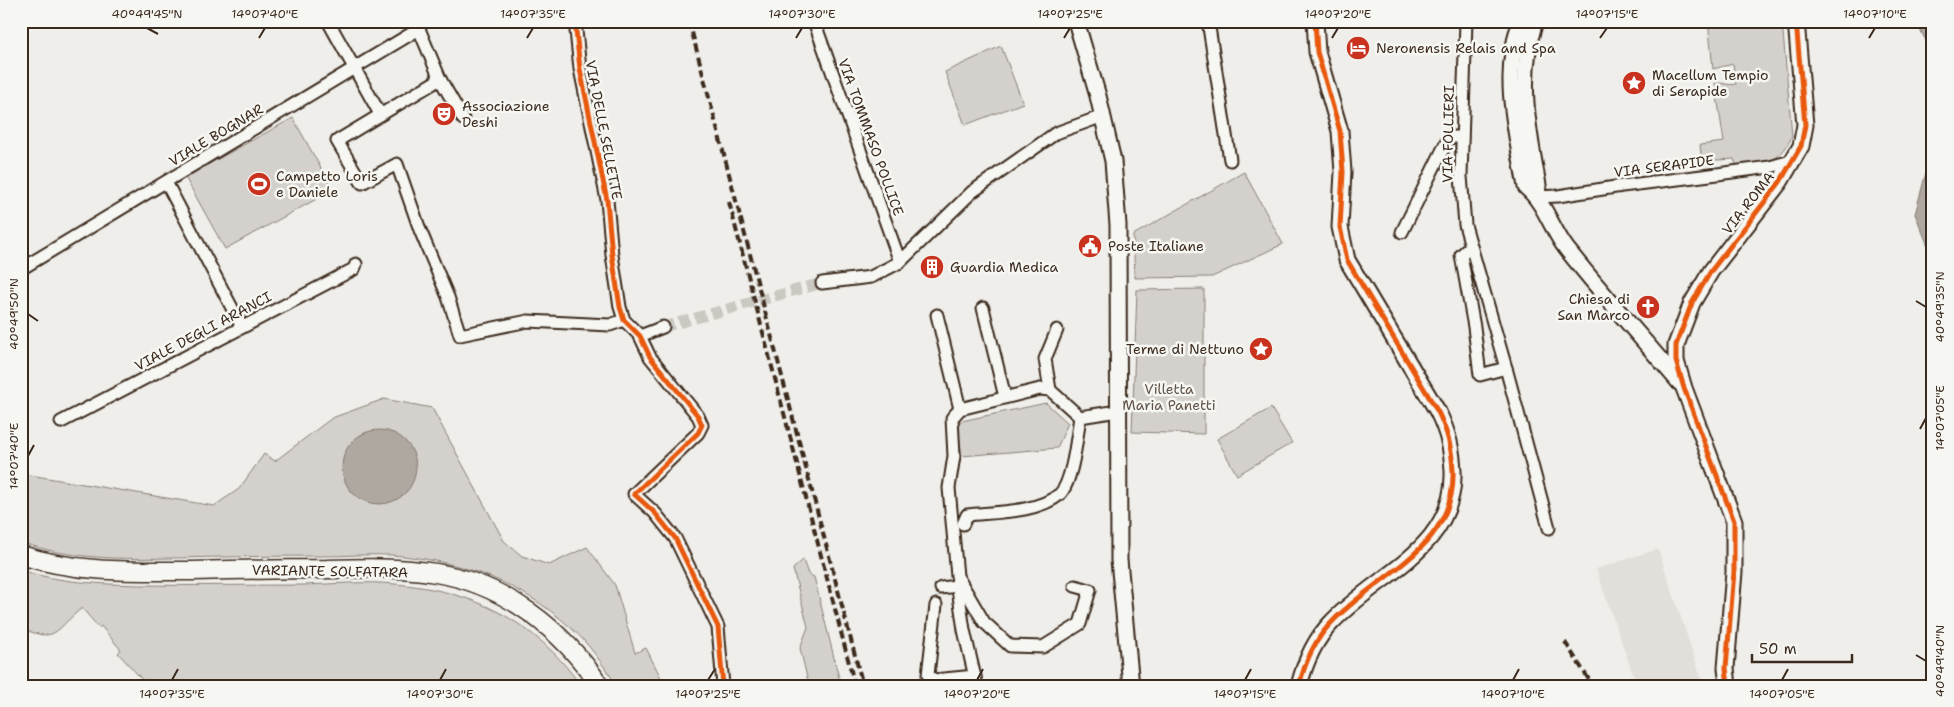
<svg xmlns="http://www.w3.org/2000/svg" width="1954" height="707" viewBox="0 0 1954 707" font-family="'Shantell Sans',sans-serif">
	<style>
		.built { fill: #e2dfdb }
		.green { fill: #d4d1cc; stroke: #887e75 }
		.water { fill: #afa8a1; stroke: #81766d }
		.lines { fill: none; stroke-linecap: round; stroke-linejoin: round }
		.street-tunnel { stroke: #cbc7c1; stroke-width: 11; stroke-dasharray: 11 5.5; stroke-linecap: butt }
		.street-casing { stroke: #3b2a1e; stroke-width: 15 }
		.secondary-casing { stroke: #3b2a1e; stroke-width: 19 }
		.primary-casing { stroke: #3b2a1e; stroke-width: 21 }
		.street { stroke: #f6f6f2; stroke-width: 11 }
		.secondary { stroke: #f6f6f2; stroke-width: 15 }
		.primary { stroke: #f6f6f2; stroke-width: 18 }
		.rail { stroke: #3b2a1e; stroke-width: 4; stroke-dasharray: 8 4; stroke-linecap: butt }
		.cycleway-casing { stroke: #f6f6f2; stroke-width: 8 }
		.cycleway { stroke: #e8590c; stroke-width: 5 }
		.ticks { fill: none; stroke: #3b2a1e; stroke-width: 2 }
		.labels { text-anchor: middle; stroke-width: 5; stroke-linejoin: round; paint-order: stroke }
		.poi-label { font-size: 14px; fill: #3b2a1e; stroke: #f6f6f2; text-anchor: start }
		.street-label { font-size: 14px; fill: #3b2a1e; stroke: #f6f6f2 }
		.park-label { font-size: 14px; fill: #61544a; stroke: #f6f6f2 }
		.neatline { fill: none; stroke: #3b2a1e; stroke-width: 2 }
		.ticks-label { font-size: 12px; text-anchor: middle; fill: #3b2a1e }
	</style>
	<rect width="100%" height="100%" fill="#efeeea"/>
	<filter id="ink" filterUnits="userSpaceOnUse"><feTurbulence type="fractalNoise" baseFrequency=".02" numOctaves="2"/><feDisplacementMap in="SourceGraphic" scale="10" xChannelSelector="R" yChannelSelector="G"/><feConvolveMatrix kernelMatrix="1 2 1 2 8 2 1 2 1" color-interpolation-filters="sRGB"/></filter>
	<g filter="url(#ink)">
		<path class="built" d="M1658,549L1704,686H1637L1596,569Z"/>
		<g class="green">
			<path d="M1708,21H1782L1792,136C1779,165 1766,162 1737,167L1734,159L1702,161L1700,145L1724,142L1715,83C1722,82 1728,86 1736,84L1733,64L1713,69Z"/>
			<path d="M1001,46L1023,103L965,125L945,72Z"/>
			<path d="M293,118L333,190L225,249L185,177Z"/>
			<path d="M1244,172L1283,244L1212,277L1135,278L1133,235Z"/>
			<path d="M1204,289V434L1132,432L1137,290Z"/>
			<path d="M384,399L432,408L504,541L522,556L549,565L587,547L615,585L635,653L646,648L665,686H617C603,665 589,643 570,627C519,581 459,560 391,555C368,554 345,556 323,556C273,556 224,557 175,558C124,559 70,560 21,542V469L24,474L214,506L239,489L264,454L275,461L332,418Z"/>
			<path d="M1046,403L1068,423L1057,448L962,456L957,422Z"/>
			<path d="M1271,408L1292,443L1237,475L1217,439Z"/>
			<path d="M803,560L808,574L814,577L841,686H809L800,648L808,627L793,569Z"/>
			<path d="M21,570C60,583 101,584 141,585C195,586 250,585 304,585C334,584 365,581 395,584C472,590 536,621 581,686H148L118,653L121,650L101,626L99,628L82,608C54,630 58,644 21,628Z"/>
		</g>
		<g class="water">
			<path d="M1915,21H1933V53Z"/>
			<path d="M1932,150H1933V258L1915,214Z"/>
			<circle cx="379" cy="467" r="37"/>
		</g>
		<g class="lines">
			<path class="street-tunnel" d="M663,327L822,283"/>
			<g class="street-casing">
				<g id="street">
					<path d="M328,21L380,114"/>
					<path d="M575,21L580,69L607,200L612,255L620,307L624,320L640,336L650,357L698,416L702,425L698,433L634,494L655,513L675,538L718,627L723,686"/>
					<path d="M814,21L900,262"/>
					<path d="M1208,21L1230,160"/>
					<path d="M1466,21L1461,176L1465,225L1506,368L1480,375L1474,327L1461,255L1471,246"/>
					<path d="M419,29L440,79L337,141L362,183L397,164L420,230L448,297L460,335L528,321L610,325L624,320"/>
					<path d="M440,79L463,119"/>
					<path d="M166,182L242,327"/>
					<path d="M1537,197L1558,196L1622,186L1710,175L1770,167L1794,160"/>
					<path d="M1402,232L1449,137H1462"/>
					<path d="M21,269L419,29L421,21"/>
					<path d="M822,283L871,277L900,262L972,192L1056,133L1103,116"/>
					<path d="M983,308L1005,397"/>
					<path d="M937,315L960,409"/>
					<path d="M640,336L663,327"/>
					<path d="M1506,368L1549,528"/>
					<path d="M1050,390L1045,359L1057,330"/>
					<path d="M61,422L354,269L356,264"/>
					<path d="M963,524L967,515C994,512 1038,513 1060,494C1073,481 1077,435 1080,417L1118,411"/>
					<path d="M957,582L964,630L977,686"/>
					<path d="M1075,586L1090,590L1080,624L1043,647L1010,646L984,622L957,576L949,488L954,456L952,418L960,409L1040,389L1050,390L1080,417"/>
					<path d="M941,588L958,586"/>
					<path d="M936,605L928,675L934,680L975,676"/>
				</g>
			</g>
			<g class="secondary-casing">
				<g id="secondary">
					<path d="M1076,21L1098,96L1113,161L1118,225L1119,560L1131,686"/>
					<path d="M1521,21C1500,76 1517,132 1526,187C1545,203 1551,228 1566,248C1602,294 1642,338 1680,383"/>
					<path d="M1535,21C1517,76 1528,130 1538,185L1537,197"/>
					<path d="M1299,686C1305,662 1315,639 1332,622C1378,573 1456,548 1453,471C1452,449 1448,433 1438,412L1347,260L1340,227L1343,172L1340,131L1317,52L1315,21"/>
					<path d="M1728,686L1726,668L1734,572V521L1684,388L1676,361V345L1692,303L1711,271L1780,182L1801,146L1805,125L1796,21"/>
				</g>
			</g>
			<g class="primary-casing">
				<path id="primary" d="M21,555C76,573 133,571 190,571C236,570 281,569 327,569C363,568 400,567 436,573C505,584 563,630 600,686"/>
			</g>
			<use href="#street" class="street"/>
			<use href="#secondary" class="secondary"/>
			<use href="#primary" class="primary"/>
			<g class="rail">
				<path d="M689,21L863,686"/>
				<path d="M729,202L855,686"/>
				<path d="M1565,642L1593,686"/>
			</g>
			<g class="cycleway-casing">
				<g id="cycleway">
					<path d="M575,21L580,69L607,200L612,255L620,307L624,320L640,336L650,357L698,416L702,425L698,433L634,494L655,513L675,538L718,627L723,686"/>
					<path d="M1299,686C1305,662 1315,639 1332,622C1378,573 1456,548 1453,471C1452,449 1448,433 1438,412L1347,260L1340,227L1343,172L1340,131L1317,52L1315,21"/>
					<path d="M1728,686L1726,668L1734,572V521L1684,388L1676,361V345L1692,303L1711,271L1780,182L1801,146L1805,125L1796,21"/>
				</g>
			</g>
			<use href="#cycleway" class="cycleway"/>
		</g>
	</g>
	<path class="ticks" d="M147,28L158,34M259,38L265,28M527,38L533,28M796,38L802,28M1064,38L1070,28M1332,38L1338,28M1600,38L1607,28M1869,38L1875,28M1916,301L1926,307M28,314L38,321M1920,429L1926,418M28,456L34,445M1916,655L1926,661M172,680L178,669M440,680L446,669M708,680L715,669M977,680L983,669M1245,680L1251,669M1513,680L1519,669M1782,680L1788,669"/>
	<defs>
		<g id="hotel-disc" transform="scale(1.25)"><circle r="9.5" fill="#c8321e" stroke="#f6f6f2"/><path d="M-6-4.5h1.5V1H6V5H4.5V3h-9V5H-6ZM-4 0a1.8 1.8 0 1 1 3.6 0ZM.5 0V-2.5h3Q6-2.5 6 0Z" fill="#fff"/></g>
		<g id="sight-disc" transform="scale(1.25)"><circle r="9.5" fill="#c8321e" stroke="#f6f6f2"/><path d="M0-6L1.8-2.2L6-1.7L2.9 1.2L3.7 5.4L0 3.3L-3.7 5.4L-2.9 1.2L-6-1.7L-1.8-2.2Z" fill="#fff"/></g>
		<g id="theatre-disc" transform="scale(1.25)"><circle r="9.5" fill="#c8321e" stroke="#f6f6f2"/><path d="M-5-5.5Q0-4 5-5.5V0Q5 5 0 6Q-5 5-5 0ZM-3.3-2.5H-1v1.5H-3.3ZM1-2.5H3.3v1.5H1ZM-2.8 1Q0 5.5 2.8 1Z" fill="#fff"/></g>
		<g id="stadium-disc" transform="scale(1.25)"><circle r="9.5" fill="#c8321e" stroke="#f6f6f2"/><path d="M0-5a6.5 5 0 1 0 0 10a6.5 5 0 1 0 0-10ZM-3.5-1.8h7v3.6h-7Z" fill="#fff"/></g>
		<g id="civic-disc" transform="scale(1.25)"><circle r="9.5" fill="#c8321e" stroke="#f6f6f2"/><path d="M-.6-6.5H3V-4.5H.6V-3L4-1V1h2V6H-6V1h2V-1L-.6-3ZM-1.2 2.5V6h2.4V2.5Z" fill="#fff"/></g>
		<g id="building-disc" transform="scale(1.25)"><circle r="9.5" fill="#c8321e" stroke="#f6f6f2"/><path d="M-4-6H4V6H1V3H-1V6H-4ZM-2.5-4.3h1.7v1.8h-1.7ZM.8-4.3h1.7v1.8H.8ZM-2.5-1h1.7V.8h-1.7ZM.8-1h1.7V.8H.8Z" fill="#fff"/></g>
		<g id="church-disc" transform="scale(1.25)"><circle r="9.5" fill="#c8321e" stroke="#f6f6f2"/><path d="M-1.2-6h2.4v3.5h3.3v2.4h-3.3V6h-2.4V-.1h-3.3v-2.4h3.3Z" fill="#fff"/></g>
	</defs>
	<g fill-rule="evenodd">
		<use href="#hotel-disc" x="1358" y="48"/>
		<use href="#sight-disc" x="1634" y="83"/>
		<use href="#theatre-disc" x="444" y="114"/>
		<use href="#stadium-disc" x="259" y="184"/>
		<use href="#civic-disc" x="1090" y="246"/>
		<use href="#building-disc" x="932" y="267"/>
		<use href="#church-disc" x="1648" y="307"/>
		<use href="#sight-disc" x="1261" y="349"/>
	</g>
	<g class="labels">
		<g class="poi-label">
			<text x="1376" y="53">Neronensis Relais and Spa</text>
			<text x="1652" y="80">Macellum Tempio<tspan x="1652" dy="16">di Serapide</tspan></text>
			<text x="462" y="111">Associazione<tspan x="462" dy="16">Deshi</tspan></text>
			<text x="276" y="181">Campetto Loris<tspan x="276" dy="16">e Daniele</tspan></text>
			<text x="1108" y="251">Poste Italiane</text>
			<text x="950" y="272">Guardia Medica</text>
			<text x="1630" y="304" text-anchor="end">Chiesa di<tspan x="1630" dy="16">San Marco</tspan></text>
			<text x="1244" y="354" text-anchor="end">Terme di Nettuno</text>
		</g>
		<g class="street-label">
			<text transform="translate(604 130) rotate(79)" y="5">VIA DELLE SELLETTE</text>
			<text transform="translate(1448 134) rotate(-89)" y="5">VIA FOLLIERI</text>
			<text transform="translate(216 135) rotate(-31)" y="5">VIALE BOGNAR</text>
			<text transform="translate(871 137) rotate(70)" y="5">VIA TOMMASO POLLICE</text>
			<text transform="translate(1664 166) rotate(-7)" y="5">VIA SERAPIDE</text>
			<text transform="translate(1748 203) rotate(-52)" y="5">VIA ROMA</text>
			<text transform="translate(203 331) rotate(-28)" y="5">VIALE DEGLI ARANCI</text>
			<text transform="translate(330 571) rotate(1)" y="5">VARIANTE SOLFATARA</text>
		</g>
		<g class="park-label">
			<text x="1169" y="394">Villetta<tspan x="1169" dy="16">Maria Panetti</tspan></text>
		</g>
	</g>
	<rect width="1954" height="707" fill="none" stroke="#f6f6f2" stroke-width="55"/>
	<path d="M1752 654v8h100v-8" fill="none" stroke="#3b2a1e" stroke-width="2.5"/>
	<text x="1759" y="654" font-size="15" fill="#3b2a1e" stroke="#f6f6f2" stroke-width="4" paint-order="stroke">50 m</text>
	<rect x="28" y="28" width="1898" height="652" class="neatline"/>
	<g class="ticks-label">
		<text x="147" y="18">40°49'45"N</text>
		<text x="265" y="18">14°07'40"E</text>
		<text x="533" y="18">14°07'35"E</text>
		<text x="802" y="18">14°07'30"E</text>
		<text x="1070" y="18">14°07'25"E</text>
		<text x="1338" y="18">14°07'20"E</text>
		<text x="1607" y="18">14°07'15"E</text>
		<text x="1875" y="18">14°07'10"E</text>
		<text transform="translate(1940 307) rotate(-90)" y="4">40°49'35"N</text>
		<text transform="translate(14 314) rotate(-90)" y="4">40°49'50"N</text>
		<text transform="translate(1940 418) rotate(-90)" y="4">14°07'05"E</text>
		<text transform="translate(14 456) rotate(-90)" y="4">14°07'40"E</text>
		<text transform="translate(1940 661) rotate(-90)" y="4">40°49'40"N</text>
		<text x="172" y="698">14°07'35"E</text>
		<text x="440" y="698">14°07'30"E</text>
		<text x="708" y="698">14°07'25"E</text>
		<text x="977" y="698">14°07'20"E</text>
		<text x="1245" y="698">14°07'15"E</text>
		<text x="1513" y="698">14°07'10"E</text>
		<text x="1782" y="698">14°07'05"E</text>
	</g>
</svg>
